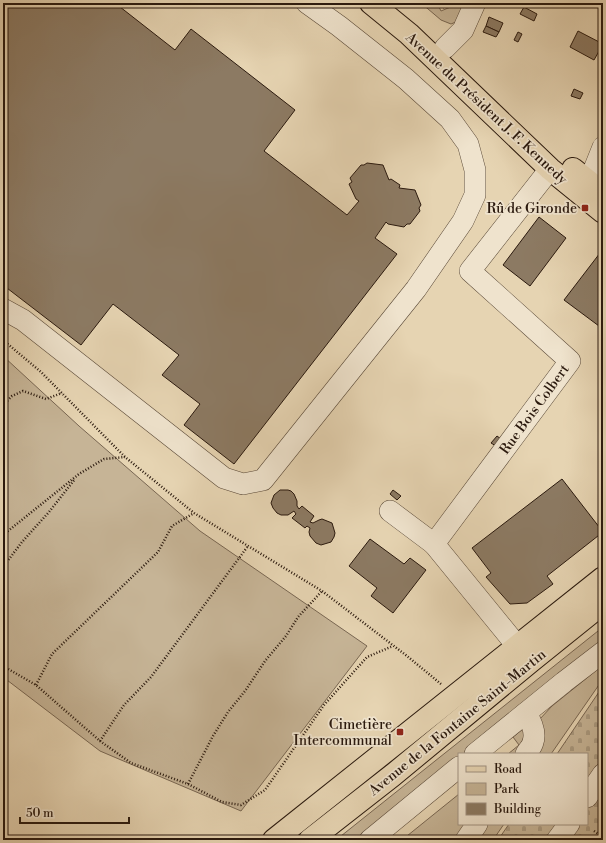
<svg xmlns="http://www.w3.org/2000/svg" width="606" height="843" viewBox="0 0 606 843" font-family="'Libre Bodoni',serif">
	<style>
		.green { fill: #c6b496; stroke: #786652 }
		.cemetery { fill: url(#cemetery-stones); stroke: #786652 }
		.building { fill: #8c7a63; stroke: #2a190e }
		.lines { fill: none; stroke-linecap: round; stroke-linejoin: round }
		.minor-casing { stroke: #594837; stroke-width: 22 }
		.major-casing { stroke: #2a190e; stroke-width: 24 }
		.path { stroke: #2a190e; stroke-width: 2.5; stroke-dasharray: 1 2; stroke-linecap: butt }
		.minor { stroke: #efe3cd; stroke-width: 21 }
		.major { stroke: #e6d4b2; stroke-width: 22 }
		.poi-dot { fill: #8f2418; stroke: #efe3cd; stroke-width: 1.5 }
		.labels { text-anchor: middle; stroke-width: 3.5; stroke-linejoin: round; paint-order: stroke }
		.street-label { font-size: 14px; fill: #2a190e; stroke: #efe3cd }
		.poi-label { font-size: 14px; fill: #2a190e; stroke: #efe3cd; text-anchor: end }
	</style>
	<defs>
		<pattern id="cemetery-stones" width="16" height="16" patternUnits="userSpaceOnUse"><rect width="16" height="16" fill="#c6b496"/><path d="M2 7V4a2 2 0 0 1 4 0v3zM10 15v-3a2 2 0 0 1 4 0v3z" fill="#aa9a80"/></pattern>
	</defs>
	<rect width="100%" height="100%" fill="#e6d4b2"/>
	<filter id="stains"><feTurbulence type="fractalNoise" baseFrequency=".005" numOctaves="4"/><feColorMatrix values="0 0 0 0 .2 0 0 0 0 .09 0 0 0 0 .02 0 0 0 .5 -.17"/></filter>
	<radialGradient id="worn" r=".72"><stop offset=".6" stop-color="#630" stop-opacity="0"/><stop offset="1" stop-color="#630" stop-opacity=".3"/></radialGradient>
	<g class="green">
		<path d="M421,3H437L441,11L460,3H467L458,21L451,24L441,20Z"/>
		<path d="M3,356L79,426L200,531L367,646L241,811L100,751L3,677Z"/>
		<path d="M603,627V644L466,754H459V760L362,840H336Z"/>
		<path d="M603,665V679L551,754H535L539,720L552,706Z"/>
		<path d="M524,728L526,732L517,754H508L519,745L513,737Z"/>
		<path d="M459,794V824H468L457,840H402Z"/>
		<path d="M486,824H504L493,840H475Z"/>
	</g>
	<path class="cemetery" d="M603,686V840H498L509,824H587V754H557Z"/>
	<g class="building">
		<path d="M8,3H115L175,50L191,29L295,110L264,151L347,215L359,201L356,199L349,184L352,182L350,178L361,165H364L367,163L383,165L389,180L391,179L400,185L399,188L415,190L421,205L419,208L420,211L410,224H407L404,227L388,224L386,222L375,238L397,254L234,464L184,425L200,404L162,375L179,355L113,304L81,345L3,285V10Z"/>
		<path d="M440,3H455L443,8Z"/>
		<path d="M524,7L537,14L534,21L520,14Z"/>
		<path d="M489,17L503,23L499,32L486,26Z"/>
		<path d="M486,26L499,32L496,37L483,32Z"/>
		<path d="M578,31L603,44L594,60L570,47Z"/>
		<path d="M518,32L522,34L518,42L514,40Z"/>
		<path d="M574,89L583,93L580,99L571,96Z"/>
		<path d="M539,217L566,238L530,286L503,265Z"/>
		<path d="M600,253L603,255V329L564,300Z"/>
		<path d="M497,436L501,439L496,446L491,443Z"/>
		<path d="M562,479L603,532L547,576L553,584L527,603L510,604L486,577L491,573L472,548Z"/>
		<path d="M280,490H288L291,491L294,494L297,501V506L299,509L302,506L314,516L310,522L313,523L319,520L322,519L332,523L335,533L334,537L331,542L321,545L316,543L310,536L309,532L310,528L307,526L305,528L292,518L296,514L294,511L288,515H281L277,513L273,508L271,503L274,495Z"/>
		<path d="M393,490L401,496L397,500L390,494Z"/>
		<path d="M370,539L404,564L410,558L426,570L393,613L371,596L377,588L349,566Z"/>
	</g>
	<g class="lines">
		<g class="minor-casing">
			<g id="minor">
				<path d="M445,48L463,30L475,3"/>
				<path d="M589,182L603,147"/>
				<path d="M3,309L23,320L224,478L243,484L263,480L416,289L463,221L475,195V170L468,144L450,119L406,79L339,26L307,3"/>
				<path d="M390,511L434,544"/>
				<path d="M518,647L434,544L570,361L470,271L550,169"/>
				<path d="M475,754L564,682L603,652"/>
				<path d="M526,754C528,750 532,747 533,742C536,733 531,721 526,713"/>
				<path d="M587,797L603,774"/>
				<path d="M370,840L459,767"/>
				<path d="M466,840L477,824"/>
				<path d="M557,840L569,824"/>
			</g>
		</g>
		<g class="major-casing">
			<g id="major">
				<path d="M371,3L409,34L550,169L603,212"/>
				<path d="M573,169L603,193"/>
				<path d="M274,840L603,578"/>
				<path d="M310,840L393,775L531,661L603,603"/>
			</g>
		</g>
		<g class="path">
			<path d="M3,340L41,372L125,457L194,513L322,591L407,656L441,684"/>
			<path d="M3,405L12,396L23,391L46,399L62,393"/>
			<path d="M3,535L79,474L104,459L125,457"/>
			<path d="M3,567L22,542L49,512L75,479"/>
			<path d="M3,666L36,685L100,741L131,763L188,784L222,802L241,805L265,790L324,705L367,657L393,646"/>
			<path d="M36,685L52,654L158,552L172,526L194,513"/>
			<path d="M100,741L124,705L151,677L248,546"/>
			<path d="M188,784L213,736L228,712L245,691L265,661L286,636L298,617L322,591"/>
			<path d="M603,819V820"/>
			<path d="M594,831L603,837"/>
		</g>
		<use href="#minor" class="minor"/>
		<use href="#major" class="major"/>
	</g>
	<g class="poi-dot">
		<rect x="581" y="204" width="8" height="8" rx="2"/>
		<rect x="396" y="728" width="8" height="8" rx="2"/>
	</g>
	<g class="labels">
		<g class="street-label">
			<text transform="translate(487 108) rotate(43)" y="5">Avenue du Président J. F. Kennedy</text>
			<text transform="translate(534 409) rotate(-54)" y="5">Rue Bois Colbert</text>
			<text transform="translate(457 722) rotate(-39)" y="5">Avenue de la Fontaine Saint-Martin</text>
		</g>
		<g class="poi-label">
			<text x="577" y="213">Rû de Gironde</text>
			<text x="392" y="729">Cimetière<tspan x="392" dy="16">Intercommunal</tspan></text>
		</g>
	</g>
	<rect width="606" height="843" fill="none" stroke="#e6d4b2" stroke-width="16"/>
	<rect x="4" y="4" width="598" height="835" fill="none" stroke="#2a190e" stroke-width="2"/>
	<rect x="8" y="8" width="590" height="827" fill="none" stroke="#2a190e"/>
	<rect x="458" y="753" width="130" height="72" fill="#efe3cd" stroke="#a09281"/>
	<rect x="466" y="766" width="20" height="6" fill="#e6d4b2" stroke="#a09281"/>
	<text x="494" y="773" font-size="12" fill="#2a190e">Road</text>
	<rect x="466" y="783" width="20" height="12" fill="#c6b496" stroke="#a09281"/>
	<text x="494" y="793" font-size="12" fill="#2a190e">Park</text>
	<rect x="466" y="803" width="20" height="12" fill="#8c7a63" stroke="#a09281"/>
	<text x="494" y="813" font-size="12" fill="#2a190e">Building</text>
	<path d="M20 817v6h109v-6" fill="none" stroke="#2a190e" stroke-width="2"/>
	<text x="26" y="817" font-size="12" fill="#2a190e" stroke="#efe3cd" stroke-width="3" paint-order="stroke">50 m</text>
	<rect width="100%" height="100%" filter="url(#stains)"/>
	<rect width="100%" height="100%" fill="url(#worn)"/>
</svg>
